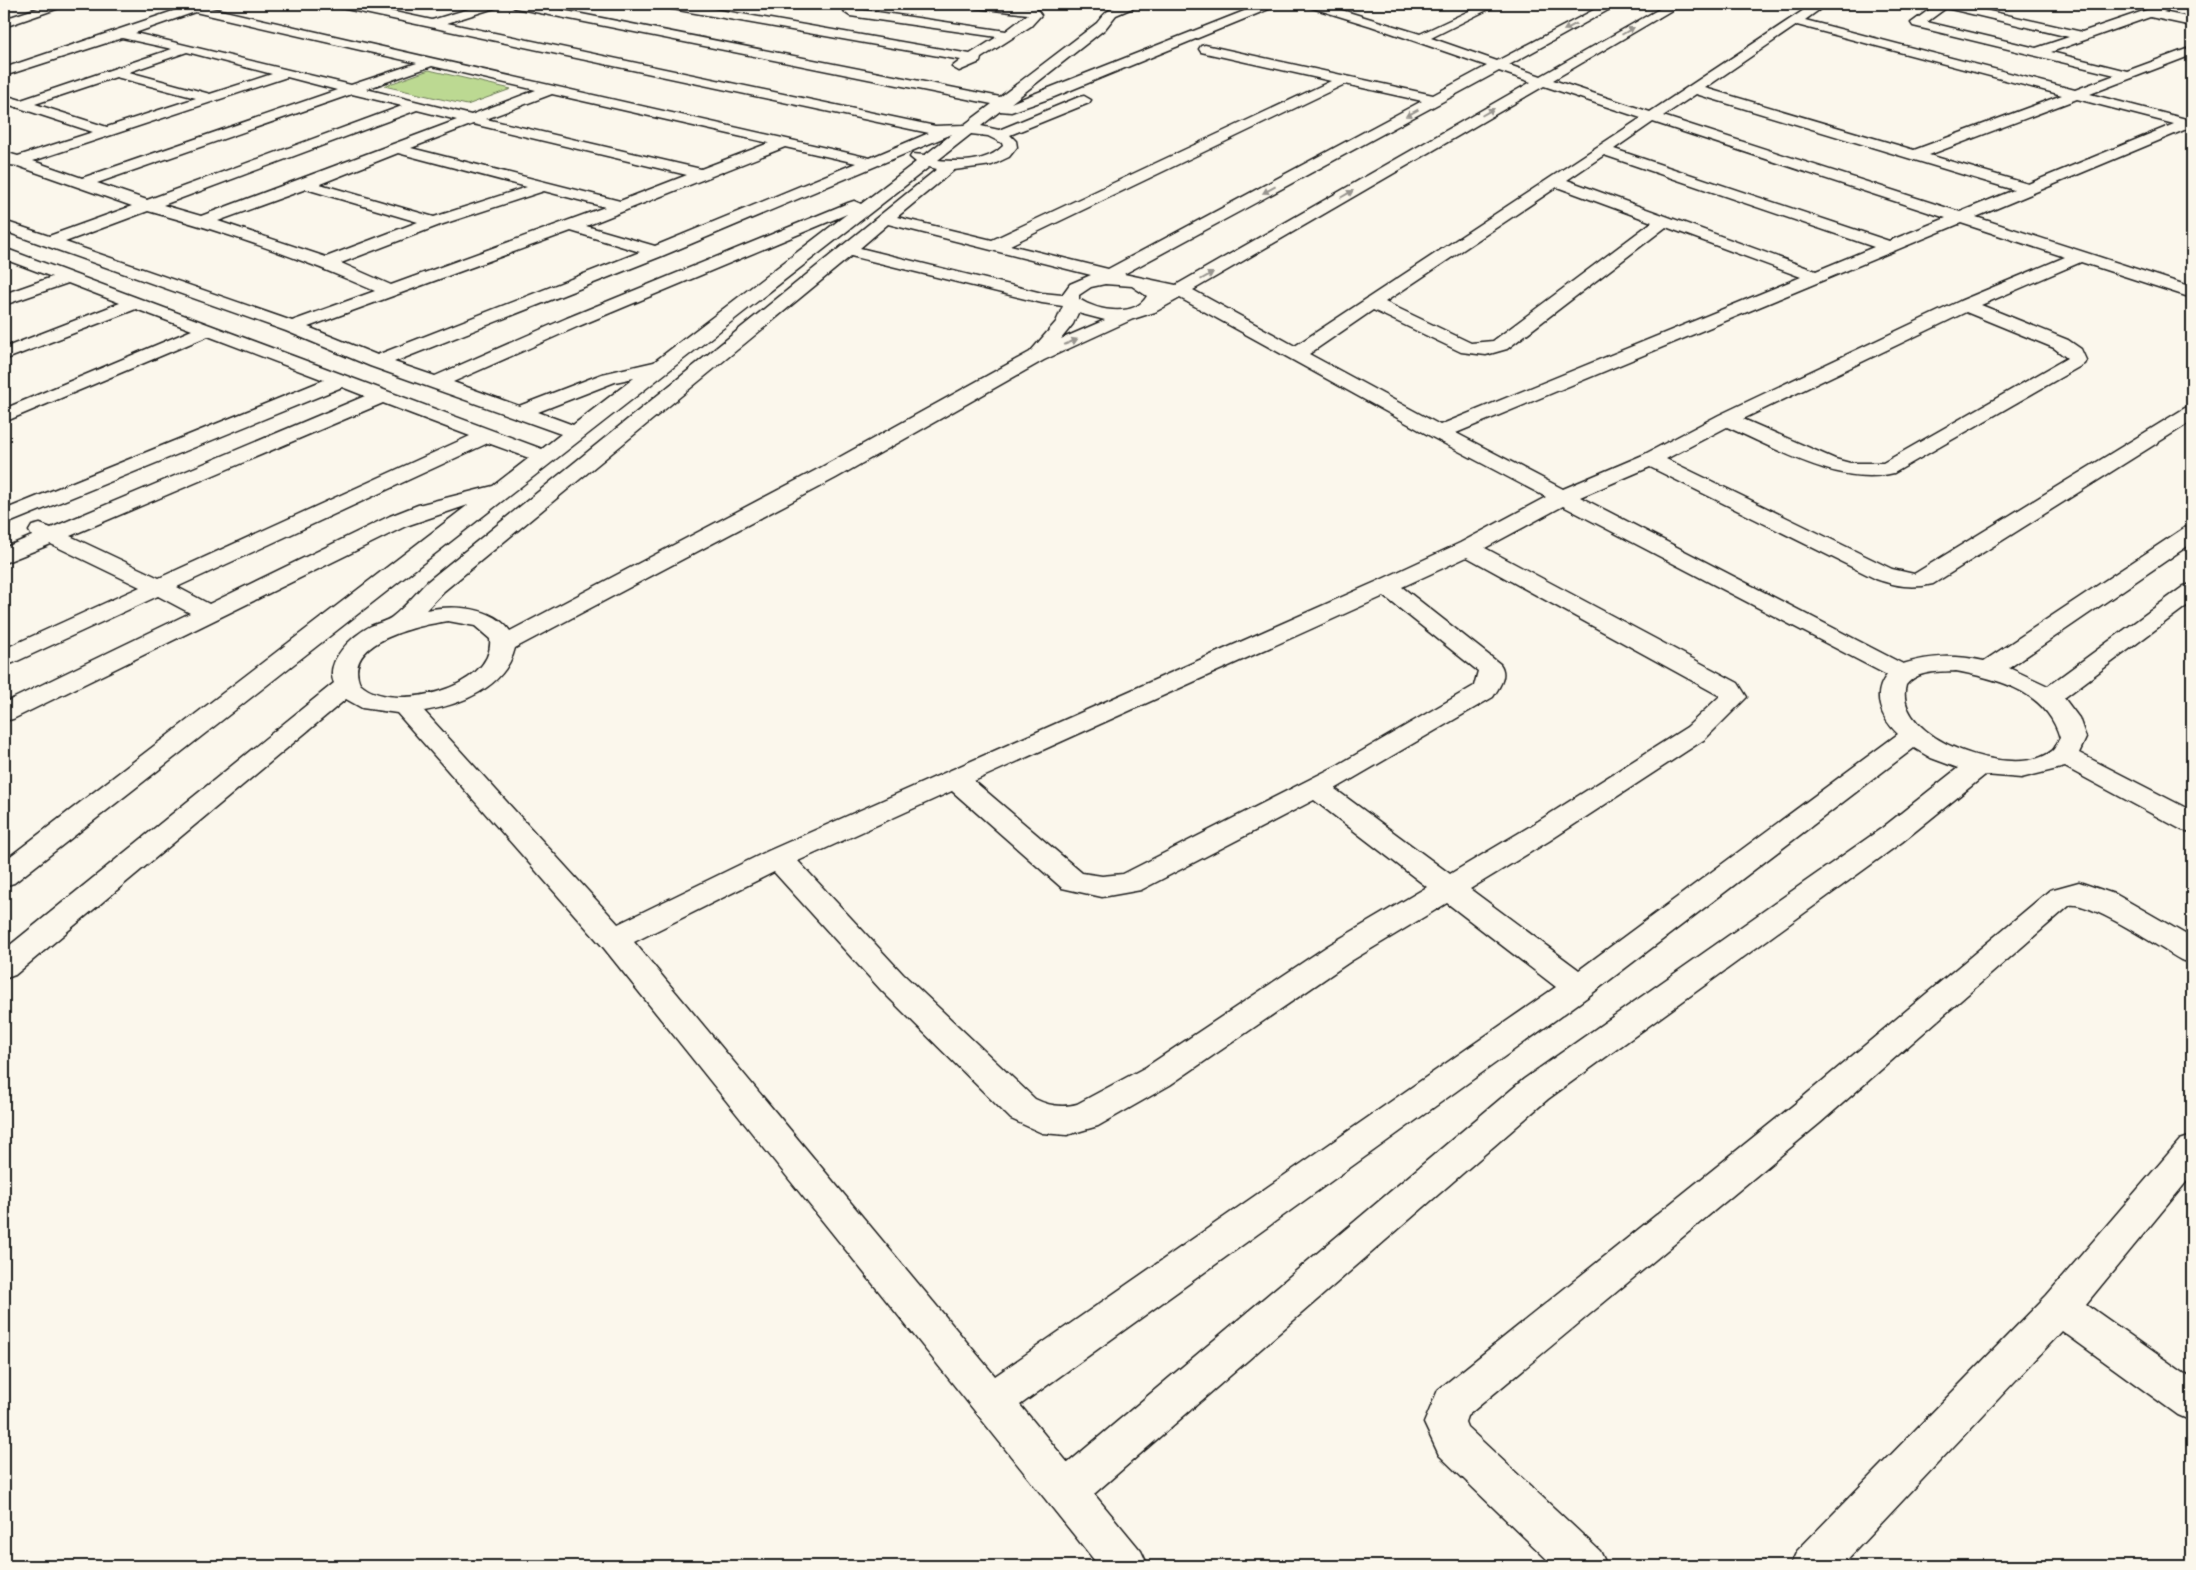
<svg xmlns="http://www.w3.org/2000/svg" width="2196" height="1570" viewBox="0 0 2196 1570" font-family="Itim,sans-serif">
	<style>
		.green { fill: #bcd992; stroke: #6c7a57 }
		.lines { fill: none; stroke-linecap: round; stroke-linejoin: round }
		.street-casing { stroke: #1c1c1c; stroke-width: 3 }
		.street { fill: #fbf7ec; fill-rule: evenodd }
		.oneway { fill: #97948e }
	</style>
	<rect width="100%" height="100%" fill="#fbf7ec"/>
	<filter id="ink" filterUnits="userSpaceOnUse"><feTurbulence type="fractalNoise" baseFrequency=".02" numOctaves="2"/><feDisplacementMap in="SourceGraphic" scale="10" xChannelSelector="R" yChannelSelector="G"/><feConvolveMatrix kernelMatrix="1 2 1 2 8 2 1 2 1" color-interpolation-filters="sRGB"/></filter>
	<g filter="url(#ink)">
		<path class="green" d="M429,70L511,89L467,105L384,86Z"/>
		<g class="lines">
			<g class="street-casing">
				<g id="street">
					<path d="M50,4H67L65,6L4,27V19Z"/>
					<path d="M194,4H211L207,7L870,158L929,133L341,8L335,4H357L432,20L485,4H503L501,6L447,23L935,126L964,125L992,104L515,8L509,4H531L1000,97L1097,23C1110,6 1117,4 1139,4L1137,6L1116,15L1105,29L1011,103L1262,4H1278L1276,6L1054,97L1011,112L1000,111L981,126L999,130L1079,97L1084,96L1091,100L1089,103L1010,135L1016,141L1017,147L1009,157L992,165L954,170L897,217L992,240L1331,81L1201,52L1199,49L1201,46L1205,45L1433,95L1487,66L1371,26L1306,6L1304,4H1322L1420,34L1484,4H1499L1431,38L1497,61L1605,4H1619L1509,65L1541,76L1668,4H1682L1553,80L1650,112L1813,4H1827L1805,20L2075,90L2115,75L1913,26L1911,23L1937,4H1958L2082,32L2164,4H2181L2179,6L2163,12L2192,18V26L2150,17L2051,52L2127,71L2192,47V55L2090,94L2186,119L2192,118V129L2189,128L1976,217L2192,287V298L2081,262L1981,305L2068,340L2081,349L2086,360L2084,364L1894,473C1840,487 1776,448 1727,427L1666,459L1892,569L1914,574L2185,408L2192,406V421L1933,584C1912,589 1896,586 1876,579L1650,467L1580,497L1903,664C1932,655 1956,655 1984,661L2184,528L2192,526V543L2009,668L2048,686L2184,586L2192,584V602L2064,698L2079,718L2086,738L2079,753L2192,811V832L2182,830L2065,767L2021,778L1985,775L1902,842L1548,1099L1094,1494L1141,1551L1148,1566H1099L603,947L397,713L362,708L346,699L15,975L4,979V950L334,683C324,661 353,635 371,626C378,623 387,621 392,617C405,607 416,593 428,581L937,169L929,167L14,883L4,886V861L468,505L406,526L13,719L4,721V703L190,613L158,596L13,663L4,665V649L140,587L51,544L4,563V548L32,536L29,531L32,526L40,524L51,528L365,396L342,387L4,525V510L324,380L208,336L4,422V409L192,330L136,309L4,360V348L120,303L68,283L4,305V294L52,277L4,259V248L542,449L561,434L370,366L286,331L4,231V221L49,236L132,206L18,166L10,165L4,161V152L18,156L93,132L4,103V95L21,100L172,49L122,38L4,76V68ZM1946,8L2069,37L2036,48L1927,22ZM195,12L417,63L351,85L135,33ZM1797,25L2062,95L1914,150L1705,88ZM187,52L272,74L210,94L129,72ZM432,66L536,90L471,115L366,89ZM1499,71L1531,82L1176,285L1124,274ZM116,77L196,98L107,127L35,104ZM287,77L337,90L82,178L33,161ZM1345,84L1422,101L1108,269L1010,245ZM1544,86L1641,118L1295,346L1193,290ZM352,94L402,106L147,200L97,183ZM552,94L769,143L701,169L486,119ZM1696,94L2014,190L1960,212L1663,116ZM2077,99L2174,124L2028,184L1929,155ZM417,110L457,120L201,216L163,205ZM1653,122L1946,218L1889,241L1614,149ZM473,124L687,175L620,201L411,148ZM952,134L925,155L912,154L910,157L916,162L861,204L854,201L848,203L567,318L435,376L394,362L662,256ZM971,134L988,136L1002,143L1003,146C987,163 959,162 938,160ZM785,147L856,163L655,246L586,226ZM398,153L527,187L434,217L320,184ZM1604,155L1874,247L1816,271L1567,180ZM1557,187L1652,222L1493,341L1471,343L1385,302ZM306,189L418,222L326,257L218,221ZM544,191L605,207L391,285L341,263L440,225ZM148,211C225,232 301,258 375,291L292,321L65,242ZM847,214L654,362L602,374L519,406L453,382L579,326ZM1961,223L2065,257L1960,301L1719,415L1643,455L1563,489L1456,433ZM888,224L1091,275L1070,284L1062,295L1042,293L860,248ZM1666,227L1801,277L1440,425L1309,354L1373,310L1461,352L1486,355L1507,349ZM571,231L640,252L377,355L308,327ZM851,256L1042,303L1063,306L1056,322L1030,352L820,468L510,631C492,606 453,605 426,610L444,591ZM1105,284L1132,286L1147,296C1135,318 1097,311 1079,299V295L1091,287ZM1180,298L1432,437L1546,497L1460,543L1378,581L768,851L618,924L424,711C460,705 505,688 515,648L836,478L1044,360L1133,319L1155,312ZM1966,312L2054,348L2067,358L1883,463H1850L1835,459L1743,419ZM1078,313L1105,320L1061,339L1073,324ZM634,378L573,425L538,412L615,382ZM383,403L470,436L159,578L70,536ZM488,443L529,458L493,486L418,505L390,516L209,604L177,587ZM1563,506L1887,675C1871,695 1881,718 1898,734L1579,970L1470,889L1549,841L1705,739L1747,697L1738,683L1485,548ZM1467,557L1720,696L1687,727L1529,827L1450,874L1335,789L1493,697C1500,686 1508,675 1500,664L1402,587ZM1384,596L1478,671L1474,686L1338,765L1123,874L1102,876L1082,873L974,781ZM448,621L475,626L490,639C495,689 391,714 360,684C341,641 421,625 448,621ZM1956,671C1998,679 2047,691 2060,738C2057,742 2056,748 2052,751C2016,781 1891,740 1906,685C1918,670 1938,672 1956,671ZM1914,748L1931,758L1958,768L1882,828L1524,1079L1068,1463L1020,1405L1590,995ZM952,791L1062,888L1102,897L1141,890L1314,800L1427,887L1329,945L1146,1067L1077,1104C1062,1108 1049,1106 1035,1099L903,974L798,861ZM774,872L881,990L1011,1119L1042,1133L1067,1135L1098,1126L1170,1085L1351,961L1447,903L1556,987L995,1376L634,942Z"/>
					<path d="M661,4H685L970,54L997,37L850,16L844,12L850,8L1006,31L1028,14L976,8L970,4H1002L1032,7L1036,8L1041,15L1031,26L981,58L980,62L959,71L952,67L961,60L667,8Z"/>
					<path d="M2079,882L2117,895L2192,938V963L2181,960C2160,948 2090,901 2070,905L1820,1123L1467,1416L1465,1422L1467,1427L1600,1551L1607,1566H1554L1439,1455L1424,1423L1438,1390L1796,1103L2050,890Z"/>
					<path d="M2192,1136V1175L2086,1304L2192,1379V1421L2178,1415L2062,1331L1841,1566H1790L1797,1551L2047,1295L2180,1140Z"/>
				</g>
			</g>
			<use href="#street" class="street"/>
		</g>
		<defs><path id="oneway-solid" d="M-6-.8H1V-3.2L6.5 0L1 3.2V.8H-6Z" transform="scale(1.25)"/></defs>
		<g class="oneway">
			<use href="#oneway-solid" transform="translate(1570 27) rotate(152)"/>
			<use href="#oneway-solid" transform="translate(1628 31) rotate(-30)"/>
			<use href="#oneway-solid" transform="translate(1488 112) rotate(-30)"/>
			<use href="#oneway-solid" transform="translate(1412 113) rotate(152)"/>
			<use href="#oneway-solid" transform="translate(1269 190) rotate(152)"/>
			<use href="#oneway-solid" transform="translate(1347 194) rotate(-30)"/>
			<use href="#oneway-solid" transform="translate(1207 276) rotate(-30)"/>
			<use href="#oneway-solid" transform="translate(1071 342) rotate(-23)"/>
		</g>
	</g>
	<rect width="2196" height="1570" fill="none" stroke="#fbf7ec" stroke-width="20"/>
	<rect x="10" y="10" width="2176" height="1550" fill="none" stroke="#1c1c1c" stroke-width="2" filter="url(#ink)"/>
</svg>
